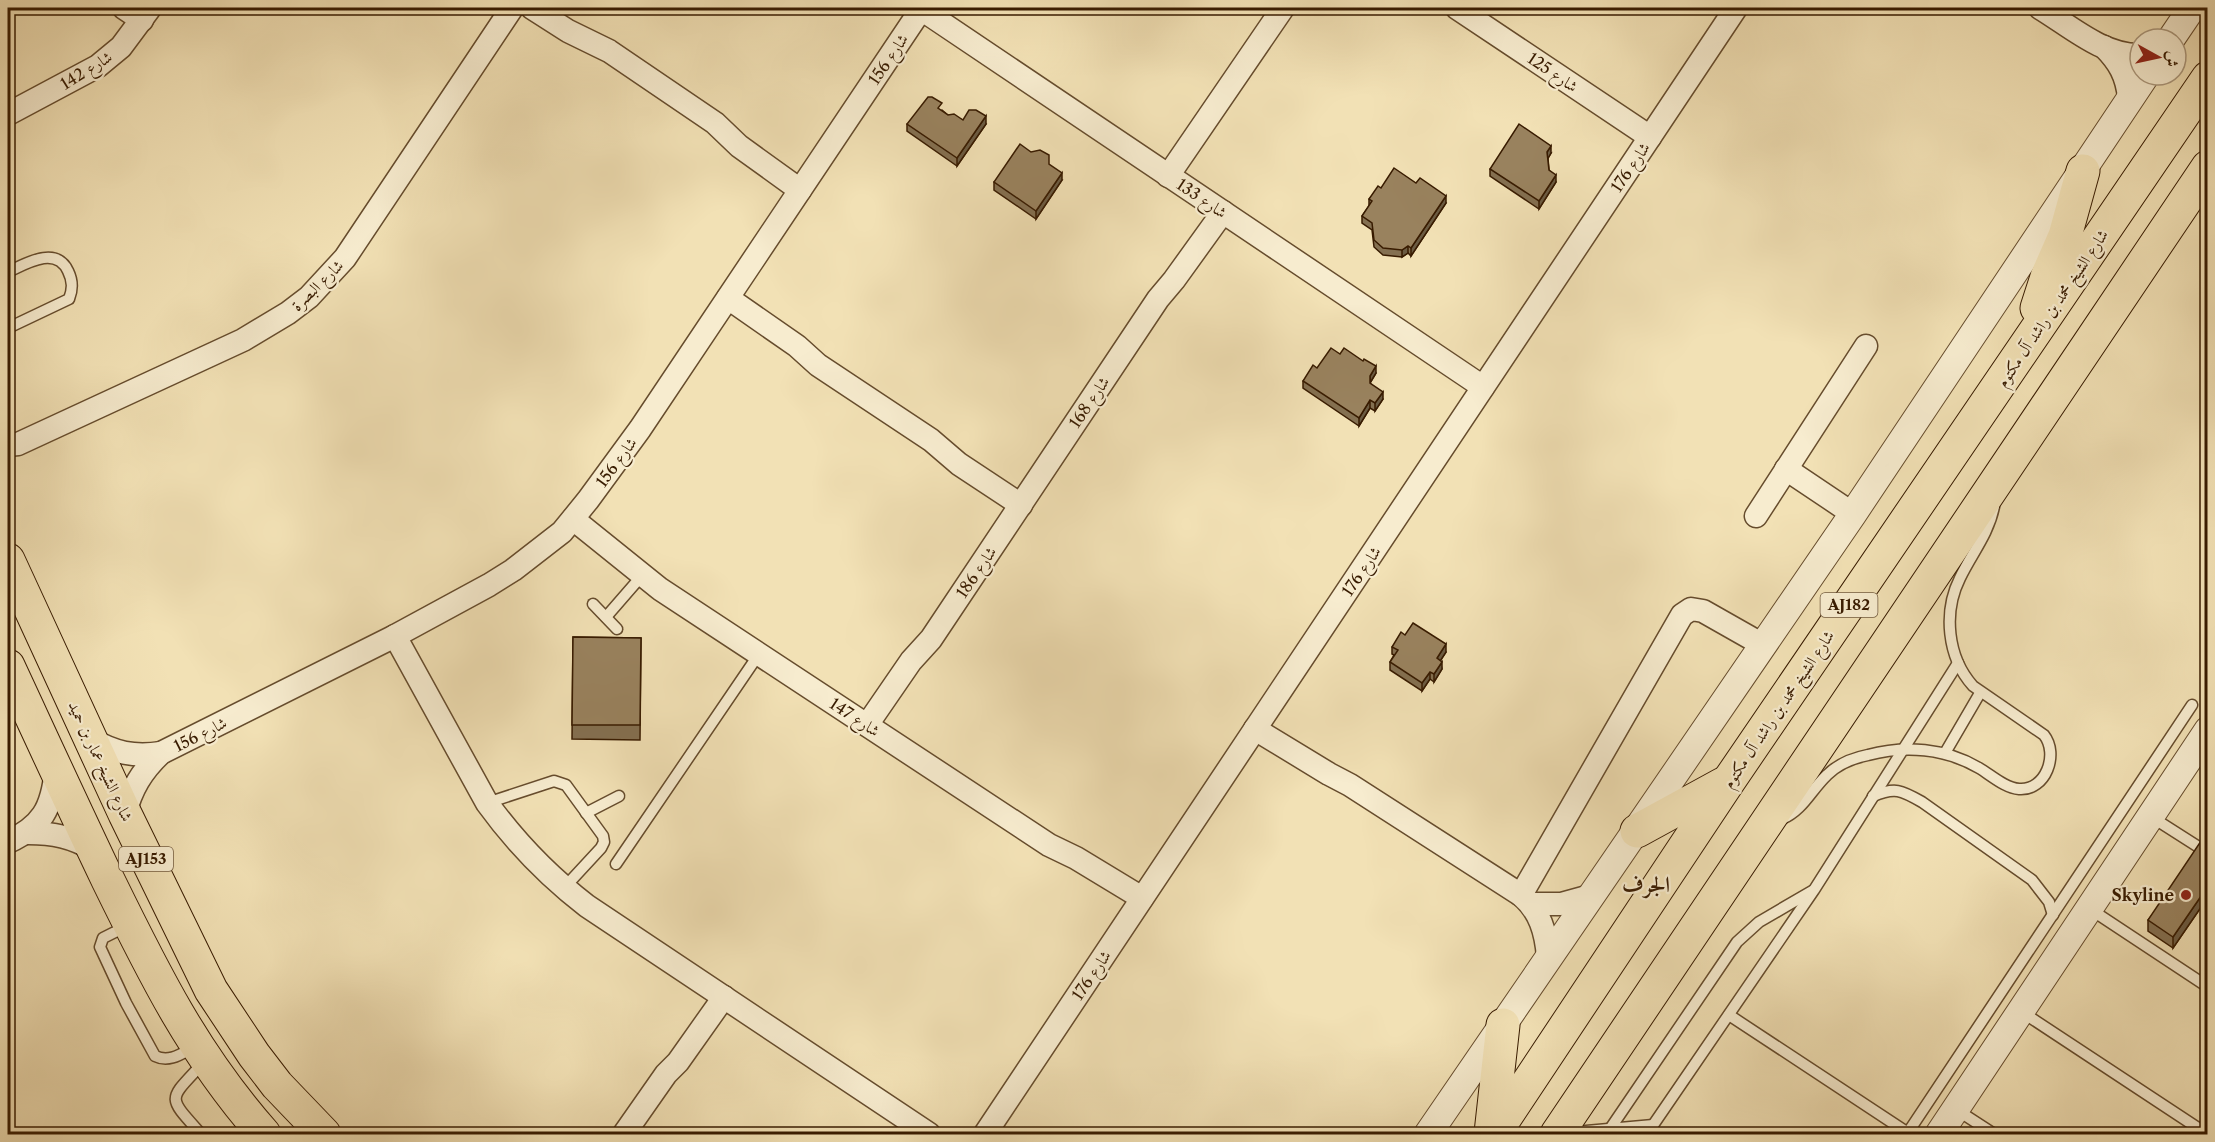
<svg xmlns="http://www.w3.org/2000/svg" width="2215" height="1142" viewBox="0 0 2215 1142" font-family="'Libre Caslon Text',Amiri,serif">
	<style>
		.lines { fill: none; stroke-linecap: round; stroke-linejoin: round }
		.service-casing { stroke: #664c2d; stroke-width: 13 }
		.minor-casing { stroke: #664c2d; stroke-width: 25 }
		.tertiary-casing { stroke: #664c2d; stroke-width: 29 }
		.primary-casing { stroke: #381b00; stroke-width: 35 }
		.trunk-casing { stroke: #381b00; stroke-width: 35 }
		.service { stroke: #f7eccf; stroke-width: 10 }
		.minor { stroke: #f7eccf; stroke-width: 22 }
		.tertiary { stroke: #f7eccf; stroke-width: 27 }
		.primary { stroke: #f2e1b5; stroke-width: 33 }
		.trunk { stroke: #f2e1b5; stroke-width: 33 }
		.wall { fill: #847051; stroke: #381b00; stroke-width: 1.5 }
		.shaded-wall { fill: #6b5b42; stroke: #381b00; stroke-width: 1.5 }
		.building { fill: #99825e; stroke: #381b00; stroke-width: 1.5 }
		.poi-dot { fill: #8f2418; stroke: #f7eccf; stroke-width: 2 }
		.labels { text-anchor: middle; stroke-width: 4.5; stroke-linejoin: round; paint-order: stroke }
		.shield { fill: #f7eccf; stroke: #715a3e; stroke-width: 1.5 }
		.shield-label { font-size: 15px; font-weight: bold; fill: #381b00 }
		.street-label { font-size: 16px; fill: #381b00; stroke: #f7eccf }
		.poi-label { font-size: 16px; font-weight: bold; fill: #381b00; stroke: #f7eccf; text-anchor: end }
		.district-label { font-size: 22px; font-weight: bold; fill: #381b00; stroke: #f7eccf }
	</style>
	<rect width="100%" height="100%" fill="#f2e1b5"/>
	<filter id="stains"><feTurbulence type="fractalNoise" baseFrequency=".00333" numOctaves="4"/><feColorMatrix values="0 0 0 0 .2 0 0 0 0 .09 0 0 0 0 .02 0 0 0 .5 -.17"/></filter>
	<radialGradient id="worn" r=".72"><stop offset=".6" stop-color="#630" stop-opacity="0"/><stop offset="1" stop-color="#630" stop-opacity=".3"/></radialGradient>
	<g class="lines">
		<g class="service-casing">
			<g id="service">
				<path d="M8,272C25,264 56,245 68,271C73,281 73,289 69,299L8,328"/>
				<path d="M593,604L617,629"/>
				<path d="M606,617L639,579"/>
				<path d="M1945,753L1980,693"/>
				<path d="M1873,796C1895,787 1901,790 1922,802L2032,880L2049,902L2053,915"/>
				<path d="M487,803L554,781L566,785L603,836L604,842L601,848L564,888"/>
				<path d="M586,813L619,796"/>
				<path d="M2150,816L2208,853"/>
				<path d="M1782,819C1803,810 1811,790 1827,775C1838,764 1853,758 1868,755C1905,745 1945,748 1979,768C1991,775 2005,788 2019,789C2046,791 2059,754 2044,735L1973,686C1947,657 1943,612 1960,578C1972,553 1988,535 1994,507"/>
				<path d="M616,864L759,654"/>
				<path d="M2090,909L2208,987"/>
				<path d="M127,926L103,938L100,947L126,1003L155,1056C169,1063 181,1054 194,1047"/>
				<path d="M2022,1012L2207,1134"/>
				<path d="M1729,1015L1908,1133"/>
				<path d="M1957,1110L1994,1134"/>
				<path d="M1610,1129L1737,942L1759,922L1812,891"/>
				<path d="M1564,1133L1653,1125"/>
				<path d="M201,1134C166,1095 168,1101 203,1063"/>
				<path d="M1647,1134L1814,890L1958,663"/>
				<path d="M1907,1134L2192,705"/>
			</g>
		</g>
		<g class="minor-casing">
			<g id="minor">
				<path d="M124,8L142,20"/>
				<path d="M532,8L568,31L609,51L715,123L739,146L800,190"/>
				<path d="M1457,8L1650,137"/>
				<path d="M2040,8C2070,26 2103,56 2140,55"/>
				<path d="M921,9L1483,387"/>
				<path d="M2104,47C2119,62 2127,76 2129,98"/>
				<path d="M8,114L98,66L121,47L150,8"/>
				<path d="M1168,176L1283,8"/>
				<path d="M728,298L797,346L818,365L931,440L959,464L1021,505"/>
				<path d="M8,445L18,444L243,340L288,313L309,297L345,258L512,8"/>
				<path d="M1786,469L1853,514"/>
				<path d="M1756,516L1866,346"/>
				<path d="M573,519L660,589L1049,845L1076,858L1142,898"/>
				<path d="M395,636L487,803C516,843 548,876 587,906L929,1134"/>
				<path d="M867,725L911,661L931,639L1158,299L1174,280L1223,212"/>
				<path d="M1255,729L1329,774L1350,785L1521,895C1540,911 1546,932 1548,957"/>
				<path d="M91,739C114,753 134,757 161,753"/>
				<path d="M125,814C131,789 142,771 161,753L395,636L489,585L513,570L562,532L588,500L640,429L922,8"/>
				<path d="M28,833C53,833 73,837 94,850"/>
				<path d="M8,842C42,826 52,809 56,770"/>
				<path d="M1521,895L1682,615L1691,609L1703,611L1763,645"/>
				<path d="M1531,904H1561L1590,896"/>
				<path d="M624,1134L666,1074L678,1062L724,997"/>
				<path d="M985,1134L1736,8"/>
			</g>
		</g>
		<g class="tertiary-casing">
			<g id="tertiary">
				<path d="M2171,39L2192,8"/>
				<path d="M1428,1134L1853,514L2146,75"/>
				<path d="M1939,1134L2208,730"/>
			</g>
		</g>
		<g class="primary-casing">
			<g id="primary">
				<path d="M8,560L125,814L211,990L254,1055L277,1085L324,1134"/>
				<path d="M8,666C41,737 74,809 108,880C154,974 194,1055 264,1134"/>
			</g>
		</g>
		<g class="trunk-casing">
			<g id="trunk">
				<path d="M2037,308L2047,277L2065,236L2083,171"/>
				<path d="M1637,831L1723,784"/>
				<path d="M1491,1133L1503,1025"/>
				<path d="M1494,1134L1728,782L2208,78"/>
				<path d="M1557,1134L2208,167"/>
			</g>
		</g>
		<use href="#service" class="service"/>
		<use href="#minor" class="minor"/>
		<use href="#tertiary" class="tertiary"/>
		<use href="#primary" class="primary"/>
		<use href="#trunk" class="trunk"/>
	</g>
	<g class="wall">
		<path d="M942,110L948,115L963,120L986,124L957,166L907,131V124Z"/>
		<path d="M1551,153L1548,158L1549,170L1556,182L1539,209L1490,176V169Z"/>
		<path d="M1062,180L1036,219L994,190V182Z"/>
		<path d="M1381,188L1446,203L1411,256L1408,253L1402,257L1383,255L1374,247L1372,230L1362,223V216L1369,206V199Z"/>
		<path d="M1340,354L1376,373L1370,383L1383,399L1375,411L1370,408L1359,426L1303,388V381L1317,368Z"/>
		<path d="M1405,635L1446,652L1440,661L1442,669L1434,682L1430,679L1422,691L1390,670V662L1394,655L1392,654V647Z"/>
		<path d="M573,637L641,638L640,740L572,739Z"/>
		<path d="M2208,846V897L2173,948L2148,931V920Z"/>
	</g>
	<g class="shaded-wall">
		<path d="M986,116V124L957,166V158Z"/>
		<path d="M1551,146V153L1547,160V152Z"/>
		<path d="M1062,173V180L1036,219V211Z"/>
		<path d="M1556,175V182L1539,209V201Z"/>
		<path d="M1446,196V203L1411,256V248Z"/>
		<path d="M1408,246V253L1402,257V250Z"/>
		<path d="M1376,366V373L1370,383V376Z"/>
		<path d="M1383,392V399L1375,411V403Z"/>
		<path d="M1370,400V408L1359,426V418Z"/>
		<path d="M1446,644V652L1437,666V658Z"/>
		<path d="M1442,662V669L1434,682V674Z"/>
		<path d="M1430,672V679L1422,691V683Z"/>
		<path d="M2208,886V897L2173,948V937Z"/>
	</g>
	<g class="building">
		<path d="M928,97H932L942,103L938,108L948,115L954,114L963,120L969,110H976L986,116L957,158L907,124Z"/>
		<path d="M1519,124L1551,146L1547,152L1549,170L1556,175L1539,201L1490,169Z"/>
		<path d="M1020,144L1031,152L1040,150L1049,155V164L1062,173L1036,211L994,182Z"/>
		<path d="M1394,168L1416,183L1420,178L1446,196L1411,248L1408,246L1402,250L1383,248L1374,240L1372,223L1362,216L1372,201L1369,199L1378,186L1381,188Z"/>
		<path d="M1331,348L1340,354L1344,348L1363,361L1364,359L1376,366L1370,376V383L1383,392L1375,403L1370,400L1359,418L1303,381L1313,365L1317,368Z"/>
		<path d="M1413,623L1446,644L1437,658L1442,662L1434,674L1430,672L1422,683L1390,662L1398,650L1392,647L1401,632L1405,635Z"/>
		<path d="M573,637L641,638L640,725H572Z"/>
		<path d="M2201,841L2208,846V886L2173,937L2148,920Z"/>
	</g>
	<circle class="poi-dot" cx="2186" cy="895" r="6"/>
	<g class="labels">
		<g class="shield">
			<rect x="1820.5" y="593" width="57" height="24" rx="4.5"/>
			<rect x="119" y="847" width="54" height="24" rx="4.5"/>
		</g>
		<g class="shield-label">
			<text x="1849" y="610">AJ182</text>
			<text x="146" y="864">AJ153</text>
		</g>
		<g class="street-label">
			<text transform="translate(888 59) rotate(-56)" y="6">شارع 156</text>
			<text transform="translate(86 70) rotate(-32)" y="6">شارع 142</text>
			<text transform="translate(1553 72) rotate(34)" y="6">شارع 125</text>
			<text transform="translate(1630 167) rotate(-56)" y="6">شارع 176</text>
			<text transform="translate(1202 198) rotate(34)" y="6">شارع 133</text>
			<text transform="translate(317 285) rotate(-44)" y="6">شارع البصرة</text>
			<text transform="translate(2052 308) rotate(-56)" y="6">شارع الشيخ محمد بن راشد آل مكتوم</text>
			<text transform="translate(1089 402) rotate(-56)" y="6">شارع 168</text>
			<text transform="translate(616 462) rotate(-54)" y="6">شارع 156</text>
			<text transform="translate(1361 571) rotate(-56)" y="6">شارع 176</text>
			<text transform="translate(976 572) rotate(-56)" y="6">شارع 186</text>
			<text transform="translate(1778 709) rotate(-56)" y="6">شارع الشيخ محمد بن راشد آل مكتوم</text>
			<text transform="translate(855 717) rotate(33)" y="6">شارع 147</text>
			<text transform="translate(200 734) rotate(-27)" y="6">شارع 156</text>
			<text transform="translate(101 761) rotate(65)" y="6">شارع الشيخ عمار بن حميد</text>
			<text transform="translate(1091 975) rotate(-56)" y="6">شارع 176</text>
		</g>
		<g class="poi-label">
			<text x="2174" y="901">Skyline</text>
		</g>
		<g class="district-label">
			<text x="1646" y="892">الجرف</text>
		</g>
	</g>
	<rect width="2215" height="1142" fill="none" stroke="#f2e1b5" stroke-width="30"/>
	<rect x="9" y="9" width="2197" height="1124" fill="none" stroke="#381b00" stroke-width="3"/>
	<rect x="15" y="15" width="2185" height="1112" fill="none" stroke="#381b00" stroke-width="1.5"/>
	<g transform="translate(2158 57) rotate(98)"><circle r="28" fill="#f7eccf" stroke="#ab987c" stroke-width="1.5"/>
	<path d="M0-4.5L10 22L0 15L-10 22Z" fill="#8f2418"/>
	<text y="-9" font-size="16" font-weight="bold" text-anchor="middle" fill="#381b00">ش</text>
	</g>
	<rect width="100%" height="100%" filter="url(#stains)"/>
	<rect width="100%" height="100%" fill="url(#worn)"/>
</svg>
